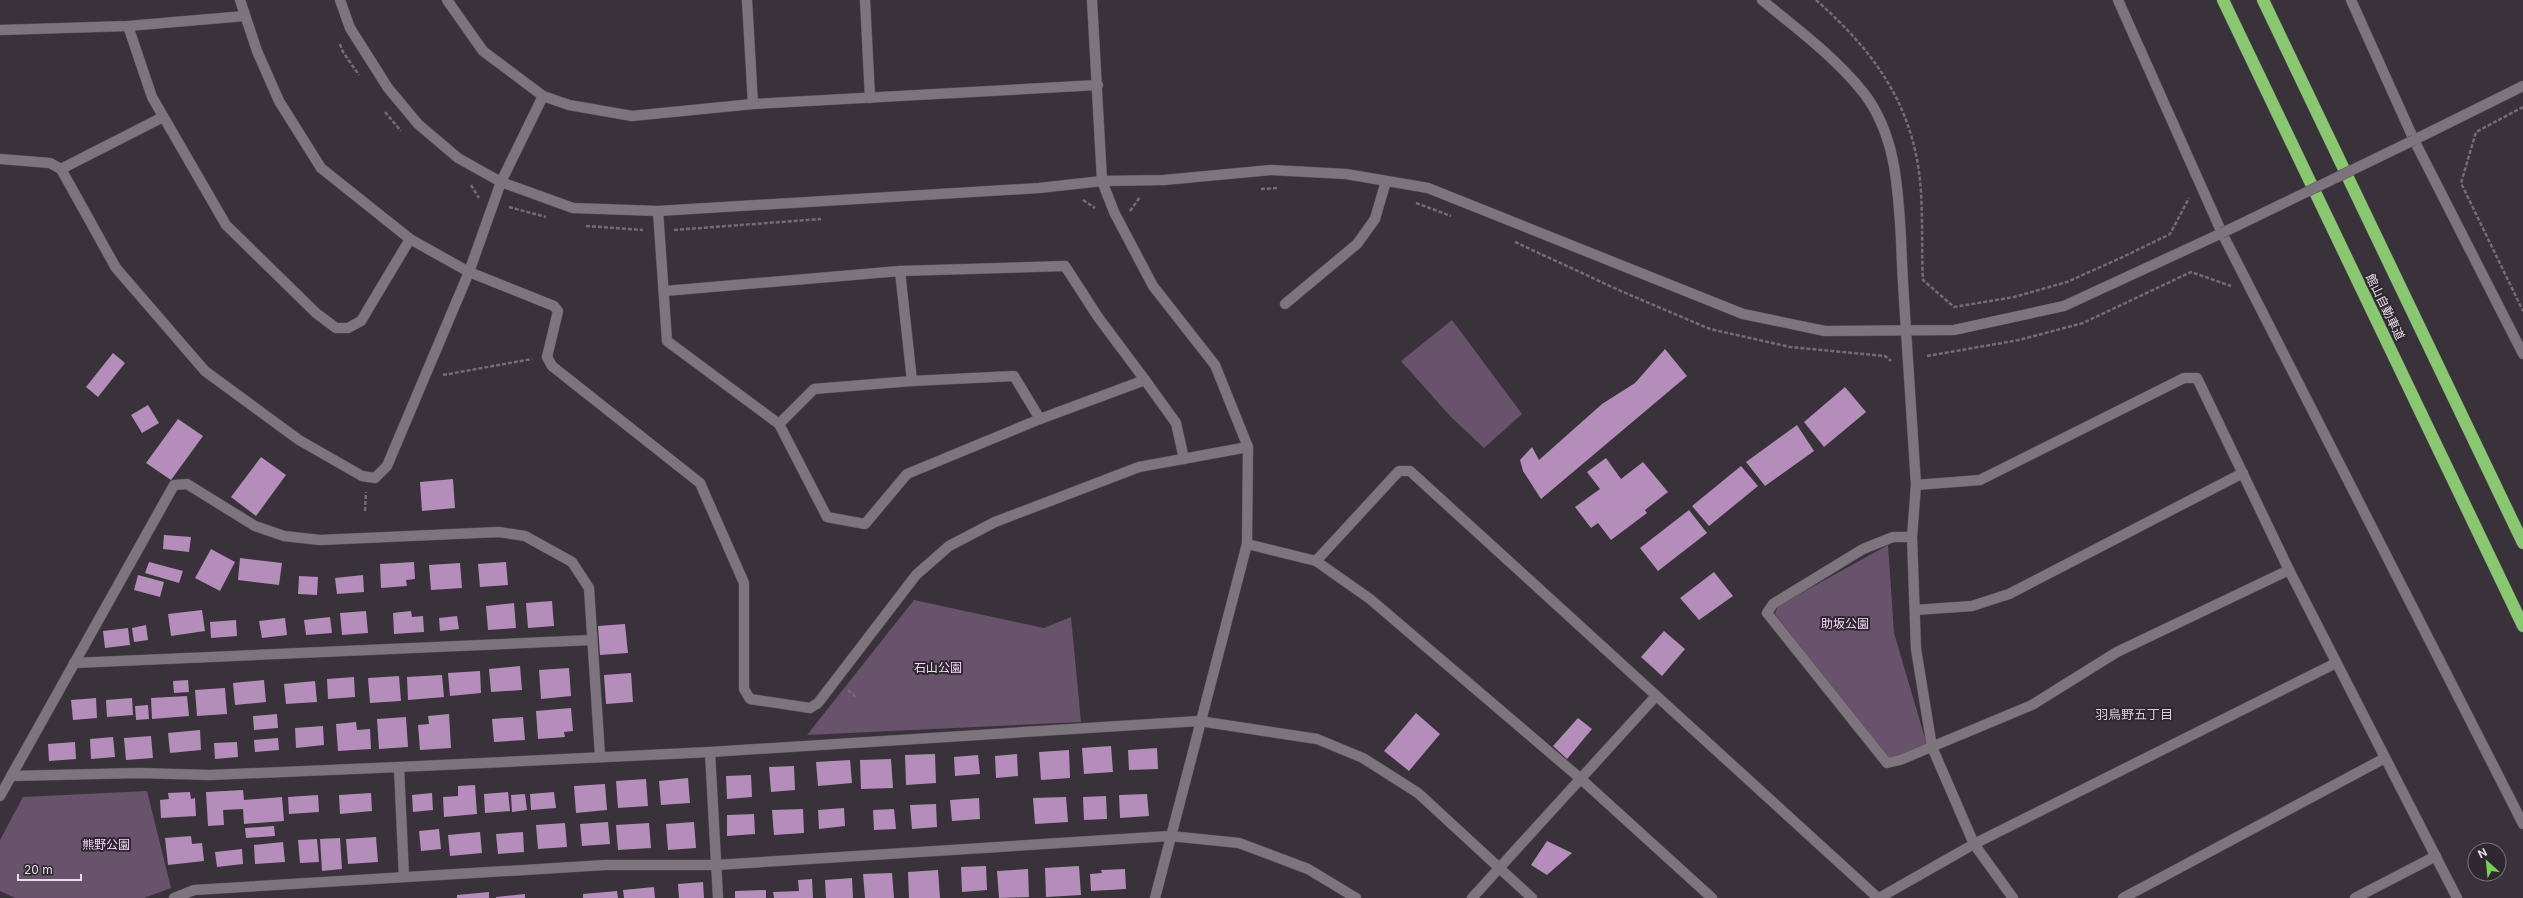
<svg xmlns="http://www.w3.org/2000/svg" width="2523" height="898" viewBox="0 0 2523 898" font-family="Inter,'Noto Sans JP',sans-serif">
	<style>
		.green { fill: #69526c }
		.building { fill: #b48dba }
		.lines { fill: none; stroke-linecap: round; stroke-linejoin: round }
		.street-casing { stroke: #585159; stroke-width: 11 }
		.secondary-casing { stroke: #585159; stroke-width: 11 }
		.highway-casing { stroke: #585159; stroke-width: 13 }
		.path { stroke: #726c73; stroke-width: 2.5; stroke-dasharray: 4 2; stroke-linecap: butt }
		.street { stroke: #7d747e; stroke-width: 10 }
		.secondary { stroke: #7d747e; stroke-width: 10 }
		.highway { stroke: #89c870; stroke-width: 12 }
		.secondary-bridge-casing { stroke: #585159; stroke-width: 11; stroke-linecap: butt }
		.secondary-bridge { stroke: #7d747e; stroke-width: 10 }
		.labels { text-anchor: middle; stroke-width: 4; stroke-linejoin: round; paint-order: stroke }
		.street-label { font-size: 12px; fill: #e4e0e5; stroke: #2f2830 }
		.park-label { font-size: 12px; fill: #f9d7fe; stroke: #2f2830 }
		.neighbourhood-label { font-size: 13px; fill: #d8ced9; stroke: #2f2830 }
	</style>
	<rect width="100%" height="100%" fill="#39323a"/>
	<g class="green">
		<path d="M1452,320L1522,414L1484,448L1451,417L1401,361Z"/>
		<path d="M1888,545L1894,633L1927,745L1889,759L1775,614L1778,606Z"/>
		<path d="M914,600L1044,628L1071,617L1081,722L807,735Z"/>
		<path d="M147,791L171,888L144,898H15L0,891V840L23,797Z"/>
	</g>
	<g class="building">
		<path d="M1665,349L1687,376L1541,499L1523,471L1520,460L1532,447L1539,460L1602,404L1635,383Z"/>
		<path d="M113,353L125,363L98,397L86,387Z"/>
		<path d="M1845,387L1866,412L1824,447L1804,422Z"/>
		<path d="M148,405L159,423L142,433L131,415Z"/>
		<path d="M178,419L203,436L171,480L146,463Z"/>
		<path d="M1797,425L1814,451L1765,486L1746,462Z"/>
		<path d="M261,457L286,475L256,516L231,497Z"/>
		<path d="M1606,458L1621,479L1643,462L1668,492L1645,510L1647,513L1611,540L1598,523L1591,528L1575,507L1600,489L1587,472Z"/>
		<path d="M1741,466L1758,486L1709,526L1692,506Z"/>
		<path d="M453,479L455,508L422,511L420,482Z"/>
		<path d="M1689,510L1707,533L1658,571L1640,548Z"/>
		<path d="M164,535L191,537L189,552L163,549Z"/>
		<path d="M211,549L235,562L220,591L195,578Z"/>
		<path d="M240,558L282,563L279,585L238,580Z"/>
		<path d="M149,562L183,571L179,583L145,573Z"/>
		<path d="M414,562L415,579L406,580L407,586L381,588L380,564Z"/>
		<path d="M506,562L508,585L480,587L478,564Z"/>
		<path d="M460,563L462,588L431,590L429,565Z"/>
		<path d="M1714,572L1733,596L1699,620L1680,598Z"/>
		<path d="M138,575L164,582L160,597L134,590Z"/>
		<path d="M363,575L364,592L337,594L335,578Z"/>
		<path d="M299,576L318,577L317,595L298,594Z"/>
		<path d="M552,601L554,626L528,628L526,603Z"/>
		<path d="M514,603L516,628L488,630L486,606Z"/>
		<path d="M202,610L205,631L171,636L168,614Z"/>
		<path d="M366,611L368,633L342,635L340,613Z"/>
		<path d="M411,611L412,617L423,616L424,632L394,634L393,613Z"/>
		<path d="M457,616L459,629L440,631L439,618Z"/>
		<path d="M330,617L332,633L306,635L304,620Z"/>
		<path d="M285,618L287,635L262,638L259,621Z"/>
		<path d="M236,620L237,636L211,638L210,622Z"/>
		<path d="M625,624L628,653L600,655L598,626Z"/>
		<path d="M146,625L148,640L134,642L132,628Z"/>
		<path d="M128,628L130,645L105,648L103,631Z"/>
		<path d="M1664,631L1685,649L1662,676L1641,657Z"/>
		<path d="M520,666L522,690L491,692L489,669Z"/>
		<path d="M569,668L571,696L541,699L539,670Z"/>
		<path d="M480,671L481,693L450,696L448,673Z"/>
		<path d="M631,673L633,702L606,704L604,675Z"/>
		<path d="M442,675L444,697L408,700L407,677Z"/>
		<path d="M399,676L401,701L370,703L368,678Z"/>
		<path d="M354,677L355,697L328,699L327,679Z"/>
		<path d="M188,680L189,692L174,693L173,681Z"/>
		<path d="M264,680L266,702L235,705L233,683Z"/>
		<path d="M315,681L317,702L286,704L284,684Z"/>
		<path d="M225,688L227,714L197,716L195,690Z"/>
		<path d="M187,696L189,716L152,719L151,698Z"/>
		<path d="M96,698L97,718L73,720L71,700Z"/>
		<path d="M132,698L133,715L107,717L106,700Z"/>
		<path d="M148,705L149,719L136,720L135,706Z"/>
		<path d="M571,708L573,731L564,732L565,737L538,739L536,711Z"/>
		<path d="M1416,713L1440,734L1409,771L1384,751Z"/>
		<path d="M277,714L278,728L254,730L253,716Z"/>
		<path d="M449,714L451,748L420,750L418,725L429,724L428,716Z"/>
		<path d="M406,717L408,747L379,749L377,719Z"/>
		<path d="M523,717L525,740L494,742L492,719Z"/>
		<path d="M1578,718L1592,729L1567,759L1553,746Z"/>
		<path d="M356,722L357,730L370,729L371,749L338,751L336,724Z"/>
		<path d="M323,726L324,745L296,748L295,728Z"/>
		<path d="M200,730L201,750L170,753L168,733Z"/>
		<path d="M151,736L153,758L126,760L124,738Z"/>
		<path d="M113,737L115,757L91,759L90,739Z"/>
		<path d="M278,738L279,750L255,752L254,740Z"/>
		<path d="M75,742L76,759L49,761L48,744Z"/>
		<path d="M237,742L238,757L215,759L214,743Z"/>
		<path d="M1111,746L1113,772L1084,774L1082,748Z"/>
		<path d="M1157,748L1158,769L1129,770L1128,750Z"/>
		<path d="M1069,750L1070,778L1041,780L1039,752Z"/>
		<path d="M935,754L936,783L906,785L905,755Z"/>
		<path d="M1017,754L1018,776L996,778L995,756Z"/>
		<path d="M978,755L980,774L955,776L954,757Z"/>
		<path d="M891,759L893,788L861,789L860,760Z"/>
		<path d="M850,760L852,783L818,786L816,762Z"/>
		<path d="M794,766L795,790L771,792L769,767Z"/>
		<path d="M751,775L752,797L727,799L726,776Z"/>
		<path d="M688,778L690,803L661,805L659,781Z"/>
		<path d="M646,779L648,806L618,808L616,781Z"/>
		<path d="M605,784L607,810L576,813L574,786Z"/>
		<path d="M475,785L477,814L444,817L443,797L458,796V786Z"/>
		<path d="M243,790L244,800L282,797L284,821L244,824L243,809L223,810L224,825L208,826L206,792Z"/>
		<path d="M190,792L191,799L195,798L196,816L161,818L160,800L169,799L168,793Z"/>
		<path d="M508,792L510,811L485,813L484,794Z"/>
		<path d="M554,792L556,808L531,810L530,794Z"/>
		<path d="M371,793L372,811L340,814L339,795Z"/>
		<path d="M432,793L433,810L413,812L412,795Z"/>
		<path d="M525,794L527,810L512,812L511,795Z"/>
		<path d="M1147,794L1149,816L1120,818L1119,795Z"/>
		<path d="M318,795L319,812L289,814L288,797Z"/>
		<path d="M1106,796L1107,819L1084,820L1083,797Z"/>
		<path d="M1066,797L1068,822L1035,824L1033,798Z"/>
		<path d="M979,798L980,819L952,821L950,800Z"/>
		<path d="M936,804L937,827L912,829L910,805Z"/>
		<path d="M844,808L845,826L819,829L818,810Z"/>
		<path d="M803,809L804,833L774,835L772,810Z"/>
		<path d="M894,809L896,829L874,830L873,810Z"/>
		<path d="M754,814L755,834L727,836V815Z"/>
		<path d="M608,822L610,844L582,846L580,824Z"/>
		<path d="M694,822L696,848L668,850L666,824Z"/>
		<path d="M565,823L567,847L538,849L536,825Z"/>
		<path d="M649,823L651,848L618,850L616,825Z"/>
		<path d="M274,826L275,836L246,838L245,828Z"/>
		<path d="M439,829L441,849L421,851L419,831Z"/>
		<path d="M480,832L482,853L450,856L448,835Z"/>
		<path d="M523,832L524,852L498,854L496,834Z"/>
		<path d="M191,836L192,844L202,843L204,861L168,865L165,838Z"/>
		<path d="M376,837L378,862L348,864L346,839Z"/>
		<path d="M340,838L342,869L322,871L320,839Z"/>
		<path d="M317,839L319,862L300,863L298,840Z"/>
		<path d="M1547,841L1572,853L1547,875L1531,865Z"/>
		<path d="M283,842L285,862L255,864L254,845Z"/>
		<path d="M242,849L243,864L217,867L215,852Z"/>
		<path d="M986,866L987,890L962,892L961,867Z"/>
		<path d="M1079,866L1081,895L1046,897L1045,868Z"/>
		<path d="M1028,869L1029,897L999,898L997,871Z"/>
		<path d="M1125,869L1126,889L1091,891L1090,874L1102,873L1101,870Z"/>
		<path d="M938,870L940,898H909L908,872Z"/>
		<path d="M892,873L894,898H865L863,874Z"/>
		<path d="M852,878L853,898H826L825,880Z"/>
		<path d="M812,879L813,898H774L773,892L799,891L798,880Z"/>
		<path d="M703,882L704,898H679L678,884Z"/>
		<path d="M654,887L655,898H624L623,890Z"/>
		<path d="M766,890V898H735V891Z"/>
		<path d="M617,891L618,898H583V894Z"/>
		<path d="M489,892V898H457V895Z"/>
		<path d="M525,894V898H496V897Z"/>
	</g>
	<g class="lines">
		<g class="street-casing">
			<g id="street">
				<path d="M240,0L257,51L279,101L321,168L410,239L469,272L554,306L558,311L547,357L552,366L700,483L744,583V689L750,699L810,708L818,703L916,575L949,546L995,522L1139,467L1248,447"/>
				<path d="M447,0L483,51L543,96L569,105L632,116L753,104L1098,85"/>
				<path d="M747,0L753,104"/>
				<path d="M865,0L870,98"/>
				<path d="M1092,0L1102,181L1114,212L1153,286L1215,365L1248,447L1247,544L1155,898"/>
				<path d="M2118,0L2222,233L2523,824"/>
				<path d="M2351,0L2414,140L2523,354"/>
				<path d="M128,26L152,97L226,225L316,313L336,328H348L361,321L410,239"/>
				<path d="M0,30L128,26L245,16"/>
				<path d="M0,159L50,163L61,169L116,268L205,371L299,440L362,476L375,478L387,466L469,272L501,182L543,96"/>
				<path d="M61,169L163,117"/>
				<path d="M658,211L667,341L779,424L827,517L865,524L907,474L1040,419L1145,380L1176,423L1184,459"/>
				<path d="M900,271L912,381L1014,376L1040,419"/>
				<path d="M665,291L900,271L1065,266L1098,317L1145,380"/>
				<path d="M1285,304L1357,244L1375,219L1386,181"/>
				<path d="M1906,330L1916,485L1912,537L1916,649L1932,747L1974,844L2013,898"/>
				<path d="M779,424L814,389L912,381"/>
				<path d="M1916,485L1980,480L2184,378H2197L2289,570L2457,898"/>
				<path d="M1912,537H1893L1863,549L1773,604L1767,613L1887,763L1900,760L2032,705L2117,652L2289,570"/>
				<path d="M1247,544L1316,561L1370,599L1581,779L1712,898"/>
				<path d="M1316,561L1399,471H1410L1878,898"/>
				<path d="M1915,610L1972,606L2009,594L2243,473"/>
				<path d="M74,663L592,640"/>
				<path d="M710,752L718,898"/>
				<path d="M399,767L404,877"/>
				<path d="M11,776L139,773L210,775L399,767L710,752L1199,721L1317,739L1363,758L1418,793L1532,898"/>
				<path d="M0,796L174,485L187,484L255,526L284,536L320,540L499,532L525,536L572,562L589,588L600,756"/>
				<path d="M174,898L194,890L605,865H716L1170,836L1239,843L1308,869L1356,898"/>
				<path d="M1472,898L1655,697"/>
				<path d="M1879,898L1974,844L2336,663"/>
				<path d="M2123,898L2385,758"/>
				<path d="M2355,898L2436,856"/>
			</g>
		</g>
		<g class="secondary-casing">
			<g id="secondary">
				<path d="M340,0L350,28L388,88L418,124L458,158L501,182L573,208L658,211L1039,188L1102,181L1164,180L1271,170L1346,174L1428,188L1743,314L1825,331L1954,330L2064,306L2222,233"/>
				<path d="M1762,0C1797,29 1834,56 1863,92C1896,134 1898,188 1901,239C1902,270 1904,300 1906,330"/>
				<path d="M2414,140L2523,86"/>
			</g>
		</g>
		<g class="highway-casing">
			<g id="highway">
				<path d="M2223,0L2523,626"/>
				<path d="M2263,0L2523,543"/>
			</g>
		</g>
		<g class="path">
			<path d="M1816,0C1868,46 1906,94 1918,165C1924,203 1921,242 1923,280L1954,307L2014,297L2067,282L2125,256L2170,234L2189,198"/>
			<path d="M340,44L343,52L359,75"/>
			<path d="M2523,107L2476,132L2461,183L2523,311"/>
			<path d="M385,112L401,131"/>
			<path d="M471,185L479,198"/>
			<path d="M1261,189L1278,188"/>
			<path d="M1083,200L1095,208"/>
			<path d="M1416,203L1451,216"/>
			<path d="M509,207L546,217"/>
			<path d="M1130,211L1140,197"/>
			<path d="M586,226L643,230"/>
			<path d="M674,230L821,219"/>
			<path d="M1515,242L1623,292L1710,329L1790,347L1885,356L1891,361"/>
			<path d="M1927,356L2019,340L2083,323L2191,272L2231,286"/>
			<path d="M443,375L532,359"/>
			<path d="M365,511L366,492"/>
			<path d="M848,690L857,698"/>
		</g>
		<use href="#street" class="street"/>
		<use href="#secondary" class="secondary"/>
		<use href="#highway" class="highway"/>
		<g class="secondary-bridge-casing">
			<path id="secondary-bridge" d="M2222,233L2414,140"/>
		</g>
		<use href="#secondary-bridge" class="secondary-bridge"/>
	</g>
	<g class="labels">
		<g class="street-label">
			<text transform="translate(2385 307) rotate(64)" y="4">館山自動車道</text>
		</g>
		<g class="park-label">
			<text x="1845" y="628">助坂公園</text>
			<text x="938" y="672">石山公園</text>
			<text x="106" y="849">熊野公園</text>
		</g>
		<g class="neighbourhood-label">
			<text x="2134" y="719">羽鳥野五丁目</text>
		</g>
	</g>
	<g transform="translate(2487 862) rotate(333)"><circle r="19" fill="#2f2830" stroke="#777278"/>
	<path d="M0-3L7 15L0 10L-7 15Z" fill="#7bd155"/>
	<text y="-6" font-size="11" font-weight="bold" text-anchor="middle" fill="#e4e0e5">N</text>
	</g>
	<path d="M18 874v6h63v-6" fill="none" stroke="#e4e0e5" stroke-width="2"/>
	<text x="24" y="874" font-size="12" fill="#e4e0e5" stroke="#2f2830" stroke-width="3" paint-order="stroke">20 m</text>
</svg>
